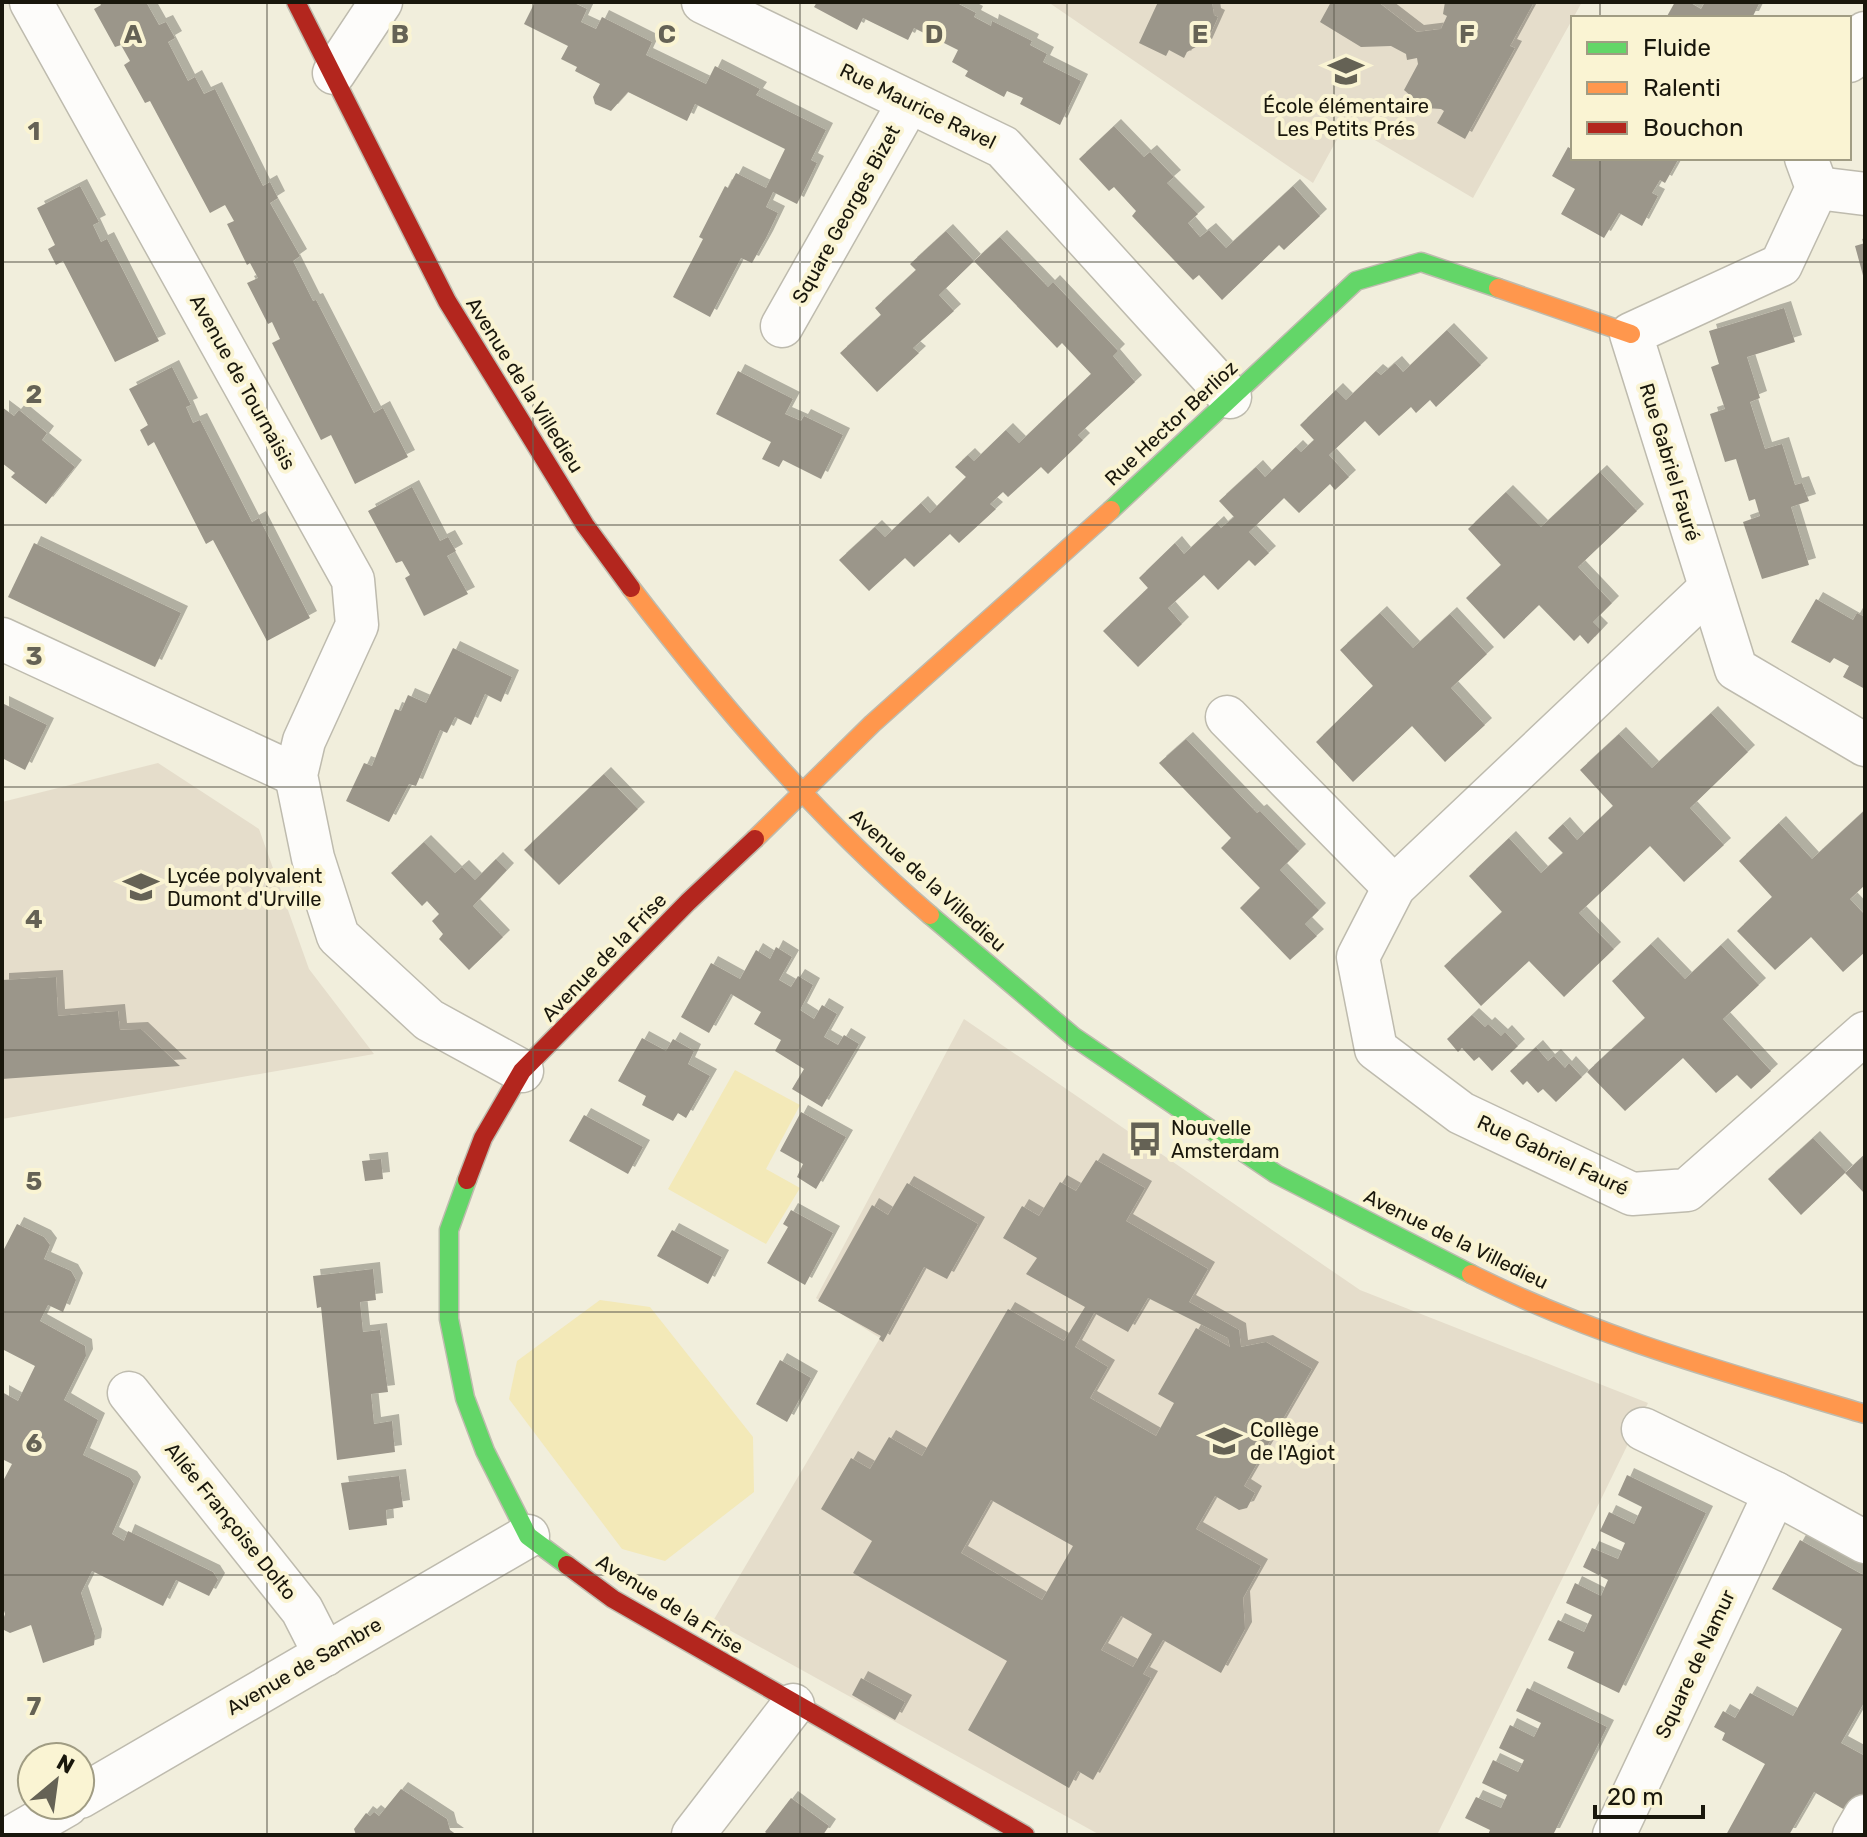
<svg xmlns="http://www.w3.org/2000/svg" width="1867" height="1837" viewBox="0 0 1867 1837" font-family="Rubik,sans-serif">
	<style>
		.education { fill: #e5ddcb }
		.green { fill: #f3e9b8 }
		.building { fill: #9b968a; fill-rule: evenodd; filter: url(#shadow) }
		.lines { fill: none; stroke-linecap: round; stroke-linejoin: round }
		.street-casing { stroke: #bebbae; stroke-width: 45 }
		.fast-casing { stroke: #bebbae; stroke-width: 21 }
		.slow-casing { stroke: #bebbae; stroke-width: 21 }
		.jam-casing { stroke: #bebbae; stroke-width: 21 }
		.street { stroke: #fdfcfa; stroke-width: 42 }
		.fast { stroke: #63d668; stroke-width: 18 }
		.slow { stroke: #ff974d; stroke-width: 18 }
		.jam { stroke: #b3261e; stroke-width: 18 }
		.grid { fill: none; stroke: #656255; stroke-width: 2; stroke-opacity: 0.55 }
		.labels { text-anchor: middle; stroke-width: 8; stroke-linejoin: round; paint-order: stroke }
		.street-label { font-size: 20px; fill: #19170c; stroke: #faf4d3 }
		.poi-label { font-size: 20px; fill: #19170c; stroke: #faf4d3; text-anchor: start }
		.grid-label { font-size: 26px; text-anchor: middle; font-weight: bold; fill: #656255; stroke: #faf4d3; stroke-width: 8; stroke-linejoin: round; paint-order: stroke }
	</style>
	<defs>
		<filter id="shadow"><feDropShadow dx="7" dy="-7" stdDeviation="0" flood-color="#0004"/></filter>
	</defs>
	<rect width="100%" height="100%" fill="#f1eedc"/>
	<g class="education">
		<path d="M1048,2H1582L1473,198L1346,123L1313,183Z"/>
		<path d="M158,763L259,829L309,969L374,1054L2,1119V802Z"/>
		<path d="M964,1019L1360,1290L1648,1403L1437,1835H1100L713,1621L880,1338L816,1298Z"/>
	</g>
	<g class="green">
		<path d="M735,1070L800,1105L766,1169L800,1188L766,1244L668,1189Z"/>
		<path d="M600,1300L650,1307L753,1437L754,1492L665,1561L622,1549L509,1399L517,1361Z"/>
	</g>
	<g class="building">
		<path d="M99,2H146L159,25L166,22L175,38L168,42L188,81L195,77L204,94L215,89L263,186L270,182L278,198L270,203L300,256L293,261L313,301L316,300L374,413L383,408L408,457L355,484L331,435L321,440L272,343L280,339L272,322L268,324L247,283L258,278L250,263L247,265L227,224L234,221L225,205L210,213L150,101L145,103L124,65L130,61L121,45L115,47L94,9L101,5Z"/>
		<path d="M535,2H572L587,9L581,22L596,29L602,17L652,42L646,55L706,84L715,66L760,89L756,95L826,130L811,160L817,163L797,204L773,192L766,207L778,213L766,238L752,263L741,258L710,317L673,297L703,239L699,237L725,186L728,188L736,173L766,188L785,149L695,104L687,121L628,92L611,111L595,104L593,97L600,84L575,71L577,67L561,59L568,46L524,24Z"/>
		<path d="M817,2H955L976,13L974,17L991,26L992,21L1032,41L1030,45L1047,54L1043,62L1081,81L1060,125L1020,104L1023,98L1007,91L1004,97L965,76L968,71L952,62L958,50L914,28L908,40L863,18L857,30L814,7Z"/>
		<path d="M1158,2H1212L1214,15L1218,17L1205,46L1201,44L1187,52L1184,58L1169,50L1166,56L1139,43Z"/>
		<path d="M1331,2H1378L1417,32L1441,29L1447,16L1443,14L1445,2H1534L1510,46L1515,48L1465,139L1437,123L1444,111L1441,109L1425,108L1404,90L1418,64L1417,58L1407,60L1406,54L1391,46L1361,47L1320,22Z"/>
		<path d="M1675,2H1689L1701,9L1705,2H1760L1752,18H1666Z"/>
		<path d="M1114,126L1144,157L1150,152L1174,177L1167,183L1198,214L1188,223L1200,237L1209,230L1226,248L1293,186L1320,216L1284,250L1279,245L1222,300L1199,275L1193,280L1132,216L1136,211L1114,187L1109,191L1079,159Z"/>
		<path d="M1568,147L1573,150V158H1679L1665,183L1660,180L1652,193L1658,196L1642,226L1619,213L1604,238L1561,214L1575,189L1552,176Z"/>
		<path d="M80,186L99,222L93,225L101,242L107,239L159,341L115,362L63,261L56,265L48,249L55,245L37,208Z"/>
		<path d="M946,231L974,261L939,295L954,311L913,348L919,353L877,392L840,353L881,315L875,308L916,270L910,264Z"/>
		<path d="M1000,237L1048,287L1053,282L1087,318L1118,351L1113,356L1135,382L1078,435L1083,440L1048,474L1041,467L1008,497L1003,492L990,504L996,509L959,543L950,534L914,567L905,558L869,591L839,560L875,527L885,537L921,503L930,513L966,477L955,467L968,455L974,461L1006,430L1019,443L1091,374L1062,343L1057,348L974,261Z"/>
		<path d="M1865,243V279H1864L1855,246Z"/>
		<path d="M1784,308L1795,342L1747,357L1760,398L1750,402L1765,449L1782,444L1795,485L1802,483L1809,501L1791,507L1809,565L1762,579L1743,522L1760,516L1755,499L1749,501L1736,459L1725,462L1710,414L1725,409L1711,367L1719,364L1709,331Z"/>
		<path d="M1447,330L1481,365L1436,407L1430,400L1416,413L1411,407L1379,436L1365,421L1329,455L1349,477L1335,490L1330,484L1299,513L1284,498L1249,532L1269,553L1255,566L1249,560L1218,590L1204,575L1168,608L1182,624L1138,667L1103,631L1148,588L1139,578L1175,543L1184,554L1217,523L1221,528L1234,517L1219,501L1256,467L1265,477L1296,447L1301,452L1314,440L1300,425L1336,390L1346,400L1376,371L1381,375L1395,363L1403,372Z"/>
		<path d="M172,367L191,405L186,407L193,423L200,420L252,522L259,518L310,618L267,641L213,540L206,544L154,442L148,446L140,430L148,425L129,389Z"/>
		<path d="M738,371L793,399L785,414L801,421L804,416L843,435L821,479L783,460L779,467L762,459L771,442L716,414Z"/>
		<path d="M2,407L14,416L19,410L47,433L42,440L75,467L46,504L11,477L15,473L2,463Z"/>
		<path d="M1600,472L1637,511L1578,567L1612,603L1593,622L1601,630L1588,644L1580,635L1574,641L1539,605L1504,639L1466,598L1501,565L1468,529L1506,492L1541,527Z"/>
		<path d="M412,487L440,541L448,537L456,551L447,556L468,594L424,616L405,578L410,575L402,561L396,563L368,511Z"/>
		<path d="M34,543L181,613L155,667L8,597Z"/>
		<path d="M1816,599L1853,620L1857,613L1865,617V689L1843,677L1849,666L1834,658L1830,663L1791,642Z"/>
		<path d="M1380,613L1413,648L1450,614L1487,654L1451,688L1485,725L1445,762L1412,726L1353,782L1316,742L1373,686L1340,650Z"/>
		<path d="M453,648L512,677L501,702L485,694L471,725L455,717L447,733L440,730L416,786L409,784L389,822L346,801L364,763L372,766L395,709L401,711L408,695L426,703Z"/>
		<path d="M2,703L47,725L25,770L2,758Z"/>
		<path d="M1711,713L1748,752L1690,808L1724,845L1684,882L1650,846L1579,913L1614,949L1564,997L1529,961L1481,1006L1444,966L1502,912L1469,876L1509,838L1541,873L1563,853L1548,838L1563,824L1577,840L1613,806L1580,770L1619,734L1652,768Z"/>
		<path d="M1186,739L1257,813L1260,811L1299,851L1280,870L1319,910L1305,924L1317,936L1290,960L1240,908L1260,888L1221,848L1231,838L1159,763Z"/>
		<path d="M604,774L638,809L559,885L524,850Z"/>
		<path d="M1865,810V885L1850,899L1865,915V952L1843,972L1811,937L1775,970L1737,931L1772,897L1739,861L1779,823L1812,859Z"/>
		<path d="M424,842L455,873L462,867L475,880L496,859L507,870L473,906L503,937L469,970L439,939L443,934L432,921L439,914L427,901L422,906L391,873Z"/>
		<path d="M1651,944L1685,979L1721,945L1759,985L1723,1019L1771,1071L1751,1089L1737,1075L1716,1093L1683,1058L1625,1111L1587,1072L1645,1018L1612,981Z"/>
		<path d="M776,947L792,957L779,980L791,987L798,976L813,985L800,1010L814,1019L822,1005L837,1014L824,1037L838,1045L844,1035L859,1044L822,1107L792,1089L804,1069L775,1051L781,1040L754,1024L761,1012L731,994L709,1033L681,1017L711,963L740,979L756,950L770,959Z"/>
		<path d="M56,977L58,1016L118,1011L120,1030L141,1029L180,1066L2,1079V980Z"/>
		<path d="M1472,1015L1485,1027L1488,1024L1501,1036L1505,1032L1518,1046L1492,1071L1479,1057L1474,1061L1462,1048L1458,1052L1447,1039Z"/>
		<path d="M642,1038L666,1051L673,1039L694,1051L688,1064L710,1076L686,1118L678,1113L673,1121L642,1105L646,1096L618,1081Z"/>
		<path d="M1536,1047L1548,1061L1554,1056L1565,1068L1569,1063L1582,1077L1556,1102L1543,1089L1538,1093L1527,1081L1523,1085L1510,1071Z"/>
		<path d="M801,1112L846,1137L816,1189L797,1177L803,1164L780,1151Z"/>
		<path d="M584,1115L643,1147L628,1174L569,1141Z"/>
		<path d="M1813,1138L1846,1172L1801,1215L1768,1179Z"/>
		<path d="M1865,1154V1194L1845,1173Z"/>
		<path d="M381,1159L383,1179L365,1181L362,1161Z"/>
		<path d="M1096,1160L1145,1188L1126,1221L1208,1269L1189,1302L1239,1330L1241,1347L1266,1342L1312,1369L1244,1486L1255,1493L1247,1508L1239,1510L1215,1496L1196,1529L1261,1566L1243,1598L1245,1629L1221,1673L1163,1640L1143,1674L1151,1678L1093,1780L1078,1771L1069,1788L968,1730L1007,1661L853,1573L872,1541L821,1509L851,1458L870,1469L889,1437L922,1456L1008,1309L1064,1341L1085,1307L1026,1274L1037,1258L1003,1238L1022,1206L1039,1216L1060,1182L1076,1191ZM1148,1298L1228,1338L1230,1347L1196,1328L1158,1394L1174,1403L1156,1436L1090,1398L1108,1367L1075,1347L1094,1313L1128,1332ZM991,1500L1073,1546L1042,1600L961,1553ZM1121,1616L1152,1634L1133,1667L1101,1650Z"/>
		<path d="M907,1183L978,1224L947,1279L924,1267L883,1342L879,1339L881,1336L818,1301L872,1205L888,1215Z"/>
		<path d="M791,1210L833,1233L805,1285L767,1263L788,1227L783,1224Z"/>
		<path d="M17,1224L44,1237L50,1245L44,1259L71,1271L76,1280L63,1312L48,1305L40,1321L85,1346L86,1356L64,1400L98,1420L83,1455L130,1478L134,1484L112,1534L124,1541L128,1531L213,1572L218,1580L209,1596L176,1580L163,1606L92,1571L81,1593L95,1636L94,1645L43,1663L31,1625L10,1633L4,1630L2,1623L5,1614L2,1604V1483L12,1464L2,1459V1392L18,1401L35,1366L2,1349V1253Z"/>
		<path d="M672,1230L722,1257L708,1284L657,1256Z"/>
		<path d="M373,1269L376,1300L360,1302L363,1332L380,1330L388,1392L371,1394L374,1424L392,1421L395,1452L337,1460L321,1307L317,1308L313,1276Z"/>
		<path d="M780,1360L811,1378L787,1422L756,1404Z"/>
		<path d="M1627,1475L1706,1513L1619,1693L1567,1668L1574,1652L1548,1640L1558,1620L1584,1632L1592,1615L1566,1603L1575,1583L1601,1596L1608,1580L1583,1567L1592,1548L1618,1559L1625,1543L1600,1531L1609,1512L1634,1524L1642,1507L1618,1495Z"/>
		<path d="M399,1476L403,1507L386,1510L387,1525L349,1530L341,1483Z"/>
		<path d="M1800,1540L1865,1576V1701L1841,1743L1865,1756V1803L1857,1817L1814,1792L1789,1835H1726L1765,1764L1722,1740L1725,1733L1714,1727L1723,1711L1735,1718L1750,1693L1793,1716L1842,1629L1772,1589Z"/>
		<path d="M861,1678L905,1702L895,1720L852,1695Z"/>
		<path d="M1527,1688L1607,1727L1553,1835H1488L1490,1830L1465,1818L1476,1797L1501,1808L1507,1795L1482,1783L1493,1760L1518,1772L1524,1760L1499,1748L1510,1725L1534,1737L1541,1723L1516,1711Z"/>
		<path d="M401,1789L447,1819L450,1830L457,1835H356L354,1829L366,1813L370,1816L374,1812L379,1816Z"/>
		<path d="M791,1798L829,1826L823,1835H769L765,1832Z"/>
	</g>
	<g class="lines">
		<g class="street-casing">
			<g id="street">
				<path d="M31,2L353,580L357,625L304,741L296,775L313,858L338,936L429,1020L522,1071"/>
				<path d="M703,2L1003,147L1230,397"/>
				<path d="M1849,61L1865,33"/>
				<path d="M334,73L381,2"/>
				<path d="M1806,158L1817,188L1781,265L1631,334L1736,669L1865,745"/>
				<path d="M1817,188L1865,194"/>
				<path d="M782,326L909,102"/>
				<path d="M1709,589L1394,887L1358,957L1376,1049L1461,1113L1632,1194L1687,1190L1865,1033"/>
				<path d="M2,639L296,775"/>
				<path d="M1227,717L1394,887"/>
				<path d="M129,1393L302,1610L325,1655"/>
				<path d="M1643,1429L1775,1493"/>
				<path d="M80,1797L528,1536"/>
				<path d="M15,1835L67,1805"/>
				<path d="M693,1835L793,1705"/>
				<path d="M1614,1835L1775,1493L1865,1542"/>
				<path d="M1854,1835L1865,1816"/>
			</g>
		</g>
		<g class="fast-casing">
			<g id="fast">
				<path d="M1111,510L1356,281L1421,262L1498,288"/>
				<path d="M930,915L1074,1037L1276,1174L1471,1274"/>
				<path d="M467,1180L449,1230V1319L465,1398L485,1451L528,1536L567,1565"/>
			</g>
		</g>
		<g class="slow-casing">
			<g id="slow">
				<path d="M1498,288L1631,334"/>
				<path d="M631,588C720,704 818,819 930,915"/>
				<path d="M755,839L872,724L1111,510"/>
				<path d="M1471,1274C1595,1337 1732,1374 1865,1414"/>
			</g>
		</g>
		<g class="jam-casing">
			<g id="jam">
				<path d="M296,2L447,301L585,525L631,588"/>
				<path d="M467,1180L483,1138L522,1071L688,902L755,839"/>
				<path d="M567,1565L613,1599L1025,1835"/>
			</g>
		</g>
		<use href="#street" class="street"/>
		<use href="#fast" class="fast"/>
		<use href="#slow" class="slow"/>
		<use href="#jam" class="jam"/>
	</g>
	<path class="grid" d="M267,2V1835M533,2V1835M800,2V1835M1067,2V1835M1334,2V1835M1600,2V18M1600,158V1835M2,262H1865M2,525H1865M2,787H1865M2,1050H1865M2,1312H1865M2,1575H1865"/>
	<defs>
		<g id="school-bare" transform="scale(2.76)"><path d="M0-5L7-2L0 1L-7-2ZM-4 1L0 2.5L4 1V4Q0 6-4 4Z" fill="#656255" stroke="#faf4d3" stroke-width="2.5" paint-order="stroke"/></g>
		<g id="bus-bare" transform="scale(2.76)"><path d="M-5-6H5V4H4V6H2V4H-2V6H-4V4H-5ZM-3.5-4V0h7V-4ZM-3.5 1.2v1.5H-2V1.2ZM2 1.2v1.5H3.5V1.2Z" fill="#656255" stroke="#faf4d3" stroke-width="2.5" paint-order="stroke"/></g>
	</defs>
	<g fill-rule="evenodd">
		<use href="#school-bare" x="1346" y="71"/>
		<use href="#school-bare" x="141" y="887"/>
		<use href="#bus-bare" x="1145" y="1139"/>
		<use href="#school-bare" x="1224" y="1441"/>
	</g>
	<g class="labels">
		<g class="street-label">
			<text transform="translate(918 106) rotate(26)" y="7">Rue Maurice Ravel</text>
			<text transform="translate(846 214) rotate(-61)" y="7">Square Georges Bizet</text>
			<text transform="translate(243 382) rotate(61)" y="7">Avenue de Tournaisis</text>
			<text transform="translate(525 385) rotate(58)" y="7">Avenue de la Villedieu</text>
			<text transform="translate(1171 423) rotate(-43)" y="7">Rue Hector Berlioz</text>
			<text transform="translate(1670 462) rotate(73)" y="7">Rue Gabriel Fauré</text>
			<text transform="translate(928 880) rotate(42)" y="7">Avenue de la Villedieu</text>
			<text transform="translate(604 957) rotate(-46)" y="7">Avenue de la Frise</text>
			<text transform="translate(1553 1155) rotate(25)" y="7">Rue Gabriel Fauré</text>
			<text transform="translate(1456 1239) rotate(26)" y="7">Avenue de la Villedieu</text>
			<text transform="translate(231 1521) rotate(51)" y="7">Allée Françoise Dolto</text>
			<text transform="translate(670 1604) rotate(32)" y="7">Avenue de la Frise</text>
			<text transform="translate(1695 1664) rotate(-65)" y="7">Square de Namur</text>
			<text transform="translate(304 1666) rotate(-30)" y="7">Avenue de Sambre</text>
		</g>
		<g class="poi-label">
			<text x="1346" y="113" text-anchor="middle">École élémentaire<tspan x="1346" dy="23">Les Petits Prés</tspan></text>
			<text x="167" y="883">Lycée polyvalent<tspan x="167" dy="23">Dumont d'Urville</tspan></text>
			<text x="1171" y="1135">Nouvelle<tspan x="1171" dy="23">Amsterdam</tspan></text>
			<text x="1250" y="1437">Collège<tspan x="1250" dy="23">de l'Agiot</tspan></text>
		</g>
	</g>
	<g class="grid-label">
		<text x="133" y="43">A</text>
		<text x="400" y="43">B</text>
		<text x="667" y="43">C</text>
		<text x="934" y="43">D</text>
		<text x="1200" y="43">E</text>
		<text x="1467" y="43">F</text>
		<text x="34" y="140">1</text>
		<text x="34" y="403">2</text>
		<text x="34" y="665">3</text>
		<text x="34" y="928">4</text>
		<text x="34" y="1190">5</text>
		<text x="34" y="1452">6</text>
		<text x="34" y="1715">7</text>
	</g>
	<rect width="1867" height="1837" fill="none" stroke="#19170c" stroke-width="8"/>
	<rect x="1571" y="16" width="280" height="144" fill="#faf4d3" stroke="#a09c83" stroke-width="2"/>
	<rect x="1587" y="42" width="40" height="12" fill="#63d668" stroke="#a09c83" stroke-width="2"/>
	<text x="1643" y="56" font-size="24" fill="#19170c">Fluide</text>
	<rect x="1587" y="82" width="40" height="12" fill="#ff974d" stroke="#a09c83" stroke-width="2"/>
	<text x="1643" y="96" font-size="24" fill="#19170c">Ralenti</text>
	<rect x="1587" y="122" width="40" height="12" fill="#b3261e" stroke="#a09c83" stroke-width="2"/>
	<text x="1643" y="136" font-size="24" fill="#19170c">Bouchon</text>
	<g transform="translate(56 1781) rotate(29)"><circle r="38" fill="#faf4d3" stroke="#a09c83" stroke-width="2"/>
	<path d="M0-6L14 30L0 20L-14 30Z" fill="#656255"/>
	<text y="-12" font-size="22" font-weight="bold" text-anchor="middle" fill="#19170c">N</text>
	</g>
	<path d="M1595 1805v12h108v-12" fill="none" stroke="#19170c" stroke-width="4"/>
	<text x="1607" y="1805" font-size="24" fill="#19170c" stroke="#faf4d3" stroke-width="6" paint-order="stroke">20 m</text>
</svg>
